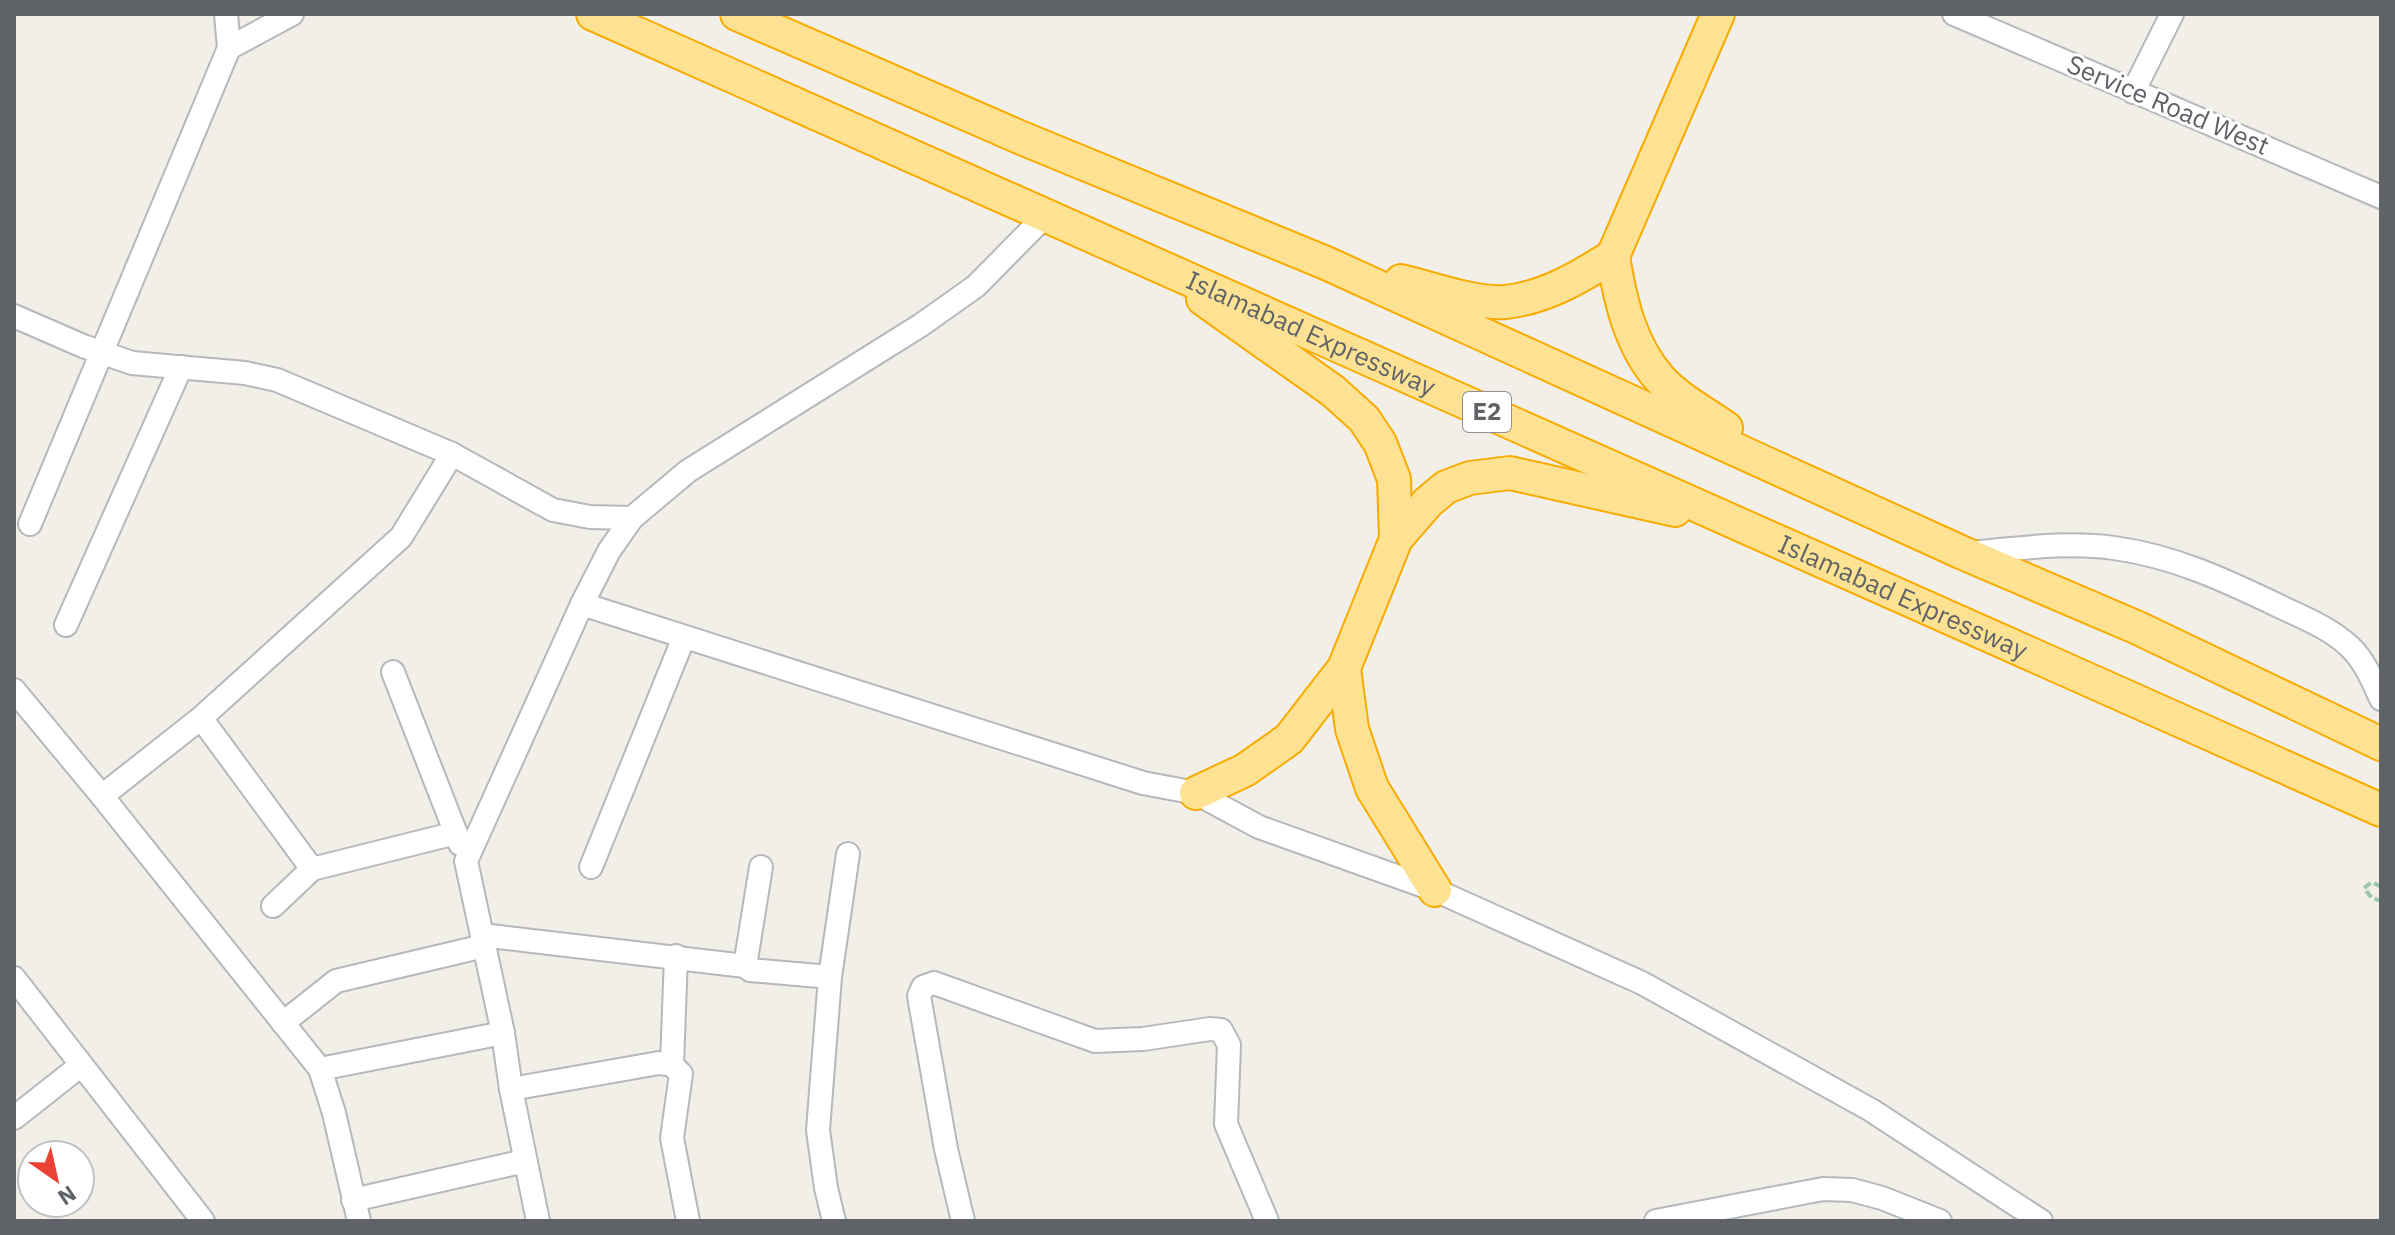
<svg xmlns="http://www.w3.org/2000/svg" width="2395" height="1235" viewBox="0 0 2395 1235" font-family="'IBM Plex Sans',sans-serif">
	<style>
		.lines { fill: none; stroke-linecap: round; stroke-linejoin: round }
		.minor-casing { stroke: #b5b8bc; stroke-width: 26 }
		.highway-casing { stroke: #f9ab00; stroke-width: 36 }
		.path { stroke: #9cc7a9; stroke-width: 4; stroke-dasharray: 8 4; stroke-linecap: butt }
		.minor { stroke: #fff; stroke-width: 22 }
		.highway { stroke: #fde293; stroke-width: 32 }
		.labels { text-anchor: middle; stroke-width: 6; stroke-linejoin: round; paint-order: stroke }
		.shield { fill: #fff; stroke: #8f9295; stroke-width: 2 }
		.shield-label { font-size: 24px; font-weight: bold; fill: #5f6368 }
		.street-label { font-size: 26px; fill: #5f6368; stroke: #fff }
	</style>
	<rect width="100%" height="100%" fill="#f1efe8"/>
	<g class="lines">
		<g class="minor-casing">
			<g id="minor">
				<path d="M1954,14L2381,197"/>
				<path d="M229,48L292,14"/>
				<path d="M2133,92L2172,14"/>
				<path d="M14,316L83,346L132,363L245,373L277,380L452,454L553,510L590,517L632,518"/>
				<path d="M30,524L229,48L226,14"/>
				<path d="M1968,553C2016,549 2067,541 2114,548C2174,556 2227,581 2281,607C2304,618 2330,628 2350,647C2364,660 2373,681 2381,699"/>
				<path d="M582,604L1143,783L1196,793L1259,827L1435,890L1642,983L1871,1110L2041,1221"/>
				<path d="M66,625L181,367"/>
				<path d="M393,672L460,844"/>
				<path d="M14,690L102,796L320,1069L334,1113L359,1221"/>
				<path d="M201,718L312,869"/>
				<path d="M102,796L201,718L401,537L452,454"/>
				<path d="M591,867L684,637"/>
				<path d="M273,906L312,869L456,833"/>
				<path d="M482,935L745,966L750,970L830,977"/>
				<path d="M745,966L761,867"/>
				<path d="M14,978L203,1221"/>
				<path d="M283,1023L336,981L484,946"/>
				<path d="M672,1065L676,956"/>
				<path d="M320,1069L503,1033"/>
				<path d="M511,1089L659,1063L672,1065L681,1074L672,1138L688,1221"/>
				<path d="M14,1118L80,1066"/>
				<path d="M353,1200L525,1161"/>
				<path d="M538,1221L511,1089L503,1033L466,861L582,604L609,551L632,518L688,471L921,325L976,286L1046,215"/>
				<path d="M834,1221L826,1188L818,1130L830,977L848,854"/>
				<path d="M963,1221L946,1149L919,996L923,987L934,983L1095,1041L1143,1039L1210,1029L1221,1030L1229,1045L1226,1124L1267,1221"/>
				<path d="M1656,1221L1823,1189L1852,1190L1882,1198L1940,1221"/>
			</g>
		</g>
		<g class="highway-casing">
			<g id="highway">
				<path id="s1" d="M593,14L2381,810"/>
				<path d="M737,14L1024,139L1326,263L1963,553L2138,628L2381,744"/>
				<path d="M1718,14L1613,256C1620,300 1630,345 1660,379C1678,399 1705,413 1726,428"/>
				<path d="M1401,281C1431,288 1474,304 1505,302C1545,298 1580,277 1613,256"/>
				<path d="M1203,299L1333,391L1364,419L1380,443L1394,479L1396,539"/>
				<path d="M1196,793L1245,770L1289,739L1344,668"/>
				<path d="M1435,890L1372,788L1352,729L1344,668L1396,539L1428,502L1446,487L1470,478L1510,473L1675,510"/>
			</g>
		</g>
		<path class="path" d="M2381,887L2372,882L2364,888L2372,898L2381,901"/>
		<use href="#minor" class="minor"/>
		<use href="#highway" class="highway"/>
	</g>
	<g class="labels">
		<rect class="shield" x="1463" y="392" width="48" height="40" rx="6"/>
		<g class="shield-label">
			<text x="1487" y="420">E2</text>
		</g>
		<g class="street-label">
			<text transform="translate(2168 105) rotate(23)" y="9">Service Road West</text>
			<text dy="9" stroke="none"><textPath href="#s1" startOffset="786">Islamabad Expressway</textPath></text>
			<text dy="9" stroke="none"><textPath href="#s1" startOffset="1434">Islamabad Expressway</textPath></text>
		</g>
	</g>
	<rect width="2395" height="1235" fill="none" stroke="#5f6368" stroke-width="32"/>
	<g transform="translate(56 1179) rotate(146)"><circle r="38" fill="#ffffff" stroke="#bfc1c3" stroke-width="2"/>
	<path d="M0-6L14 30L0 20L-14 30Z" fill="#ea4335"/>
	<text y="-12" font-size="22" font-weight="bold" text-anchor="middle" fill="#5f6368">N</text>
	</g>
</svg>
